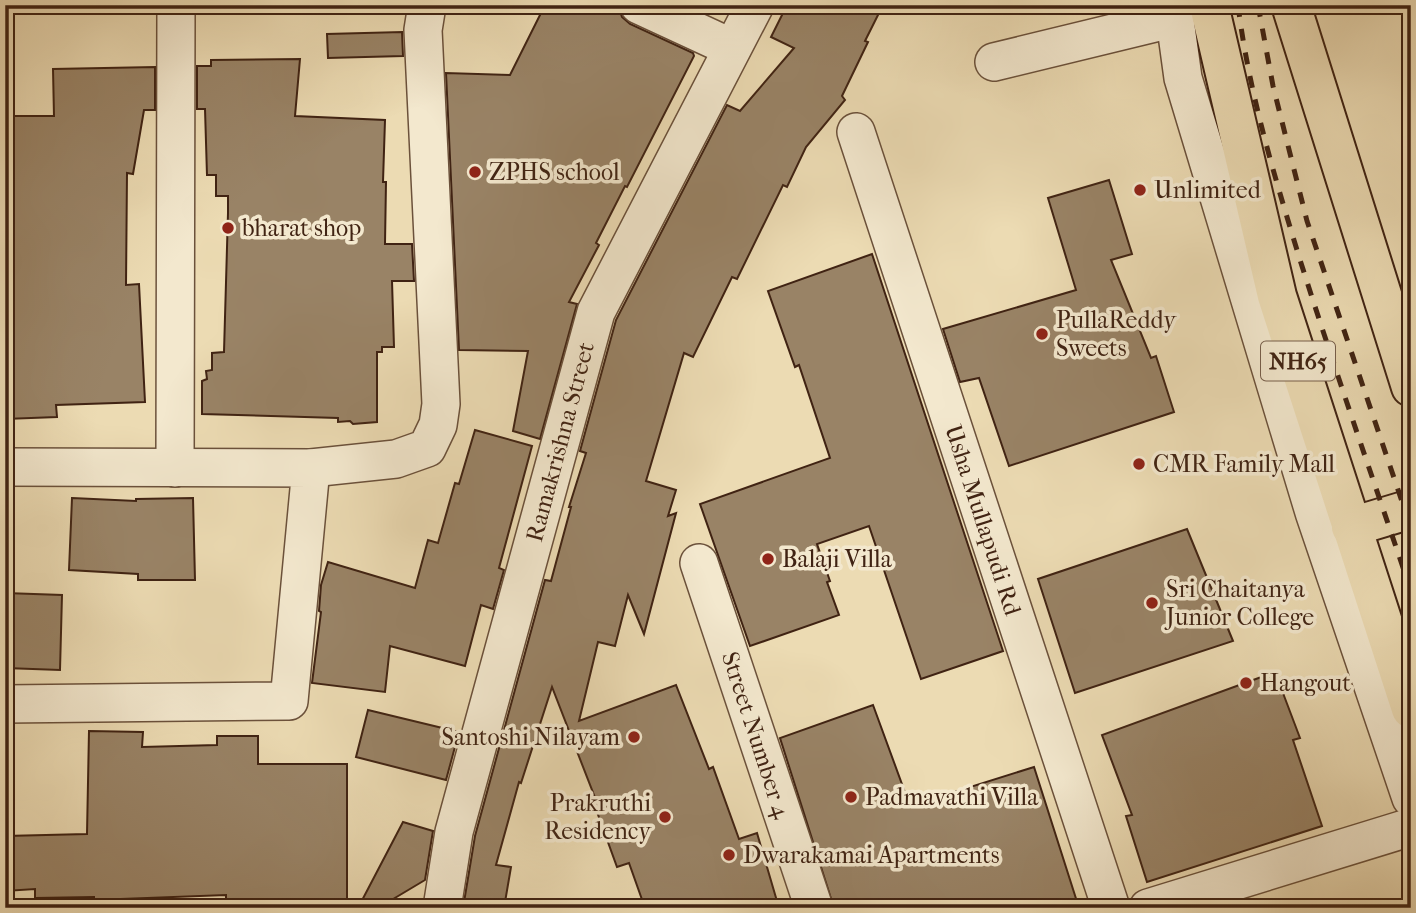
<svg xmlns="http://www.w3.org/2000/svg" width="1416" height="913" viewBox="0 0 1416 913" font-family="'IM FELL French Canon',serif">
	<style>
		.building { fill: #998366; stroke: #402313; stroke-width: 2 }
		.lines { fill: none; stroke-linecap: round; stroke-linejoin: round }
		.street-casing { stroke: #6b513b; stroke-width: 40 }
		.highway-casing { stroke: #402313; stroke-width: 42 }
		.street { stroke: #f3e8ce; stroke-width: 37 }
		.highway { stroke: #ecdbb3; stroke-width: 38 }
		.rail { stroke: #402313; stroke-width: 5; stroke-dasharray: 12 12; stroke-linecap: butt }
		.poi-dot { fill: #8f2418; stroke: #f3e8ce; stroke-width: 2.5 }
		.labels { text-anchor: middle; stroke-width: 7; stroke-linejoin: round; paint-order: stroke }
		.shield { fill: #f3e8ce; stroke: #765e4b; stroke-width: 2 }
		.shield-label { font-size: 23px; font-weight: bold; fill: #402313 }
		.poi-label { font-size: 24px; fill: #402313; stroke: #f3e8ce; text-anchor: start }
		.street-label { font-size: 24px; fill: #402313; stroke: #f3e8ce }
	</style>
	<rect width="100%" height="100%" fill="#ecdbb3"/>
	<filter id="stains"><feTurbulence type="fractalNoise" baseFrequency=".00286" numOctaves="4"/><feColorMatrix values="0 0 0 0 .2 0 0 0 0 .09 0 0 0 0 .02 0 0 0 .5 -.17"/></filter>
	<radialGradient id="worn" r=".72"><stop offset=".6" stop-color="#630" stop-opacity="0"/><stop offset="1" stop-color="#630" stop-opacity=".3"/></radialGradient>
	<g class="building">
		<path d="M545,5H618L622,17L630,24L693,53L694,56L627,187L625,186L596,243L599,245L569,302L577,304L540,439L513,431L528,351L459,350L446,73L510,75Z"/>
		<path d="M787,5H883L865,41L868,42L842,96L845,100L806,147L787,187L783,185L737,279L732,277L693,357L684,353L646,481L676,490L668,516L676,513L644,634L628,595L615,646L598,642L579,721L676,685L709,769L713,767L739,839L757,833L779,908H645L629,863L617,867L596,809L599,808L552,687L521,783L519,782L496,865L511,867L504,908H463L475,836L545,580L551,581L571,507H569L586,453L580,451L616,320L727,105L740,111L794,48L771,37Z"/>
		<path d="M402,32L403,56L328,58L327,34Z"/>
		<path d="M300,59L295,116L385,120L383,182H386L385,244H412L414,281H392L394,347H382V352H377V422L353,424L350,421L338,422V418L202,414V381L207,379L206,371L212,370V353L224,352L228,213V196H216V175H207L205,109H197V66H211V60Z"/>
		<path d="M155,67V110H144L133,174L127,173L126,285L139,284L145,402L56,405L57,417L5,419V116H54L53,69Z"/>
		<path d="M1109,180L1132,254L1111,260L1151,358L1156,356L1174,412L1009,466L979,378L960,382L943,329L1076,290L1048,198Z"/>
		<path d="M872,254L1003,651L921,679L869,526L817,544L830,581L827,582L839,615L750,646L700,504L830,458L799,365L795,367L768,291Z"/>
		<path d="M475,430L532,446L499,568L504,570L493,609L481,605L465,666L390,646L385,692L312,683L321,612L319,611L321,585L328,562L415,588L428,540L438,543L455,483L459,484Z"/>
		<path d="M72,498L136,501V499L193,498L195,580H138V574L69,570Z"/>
		<path d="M1187,529L1233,641L1075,693L1038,579Z"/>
		<path d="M5,593L62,595L60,670L5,668Z"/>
		<path d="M1275,672L1300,738L1293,740L1322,826L1147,882L1126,816L1132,815L1102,735Z"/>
		<path d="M873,705L910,806L1034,767L1079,908H834L780,738Z"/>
		<path d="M368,710L459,732L446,780L356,757Z"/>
		<path d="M89,731L143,732L142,747L217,745V736H258V764H347V906L279,904V908L226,907V895L94,900V897L35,898V889L5,891V836L87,834Z"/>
		<path d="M403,822L433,831L425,880L378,908H358Z"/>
	</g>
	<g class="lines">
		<g class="street-casing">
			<g id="street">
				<path d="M639,5L732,48"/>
				<path d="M1173,5L1183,78L1314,512L1411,798"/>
				<path d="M994,62L1175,18"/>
				<path d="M856,132L1111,908"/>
				<path d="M5,467L311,468L289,701L5,704"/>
				<path d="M175,468L176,5"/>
				<path d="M311,468L396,459L427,448L438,425L441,404L423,30L427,5"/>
				<path d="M699,563L814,908"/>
				<path d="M442,908L454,832L596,312L755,5"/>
				<path d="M1148,908L1411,827"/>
			</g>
		</g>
		<g class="highway-casing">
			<g id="highway">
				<path d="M1209,5L1277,296L1411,709"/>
				<path d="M1291,5L1411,387"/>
				<path d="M1351,527L1411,509"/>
			</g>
		</g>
		<use href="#street" class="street"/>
		<use href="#highway" class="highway"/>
		<g class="rail">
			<path d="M1238,5C1249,94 1275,178 1301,263C1336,373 1374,482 1411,591"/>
			<path d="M1258,5L1273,86L1307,221L1411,528"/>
		</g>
	</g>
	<g class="poi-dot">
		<circle cx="475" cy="172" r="7"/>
		<circle cx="1140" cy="190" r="7"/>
		<circle cx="228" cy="228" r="7"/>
		<circle cx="1042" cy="334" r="7"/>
		<circle cx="1139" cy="464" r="7"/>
		<circle cx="768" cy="559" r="7"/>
		<circle cx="1152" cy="603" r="7"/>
		<circle cx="1246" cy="683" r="7"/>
		<circle cx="634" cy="737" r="7"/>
		<circle cx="851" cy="797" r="7"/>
		<circle cx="665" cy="817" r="7"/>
		<circle cx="729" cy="855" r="7"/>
	</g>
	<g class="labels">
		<rect class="shield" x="1261" y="341.5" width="74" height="39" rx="5"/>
		<g class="shield-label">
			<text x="1298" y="369">NH65</text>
		</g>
		<g class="poi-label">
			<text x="489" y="180">ZPHS school</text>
			<text x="1154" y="198">Unlimited</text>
			<text x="242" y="236">bharat shop</text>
			<text x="1056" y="328">PullaReddy<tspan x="1056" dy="28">Sweets</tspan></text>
			<text x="1153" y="472">CMR Family Mall</text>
			<text x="782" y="567">Balaji Villa</text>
			<text x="1166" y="597">Sri Chaitanya<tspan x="1166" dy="28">Junior College</tspan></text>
			<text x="1260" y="691">Hangout</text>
			<text x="620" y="745" text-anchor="end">Santoshi Nilayam</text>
			<text x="865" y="805">Padmavathi Villa</text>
			<text x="651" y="811" text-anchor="end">Prakruthi<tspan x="651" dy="28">Residency</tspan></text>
			<text x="743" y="863">Dwarakamai Apartments</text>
		</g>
		<g class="street-label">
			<text transform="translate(560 442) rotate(-75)" y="8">Ramakrishna Street</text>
			<text transform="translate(983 520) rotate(72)" y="8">Usha Mullapudi Rd</text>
			<text transform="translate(756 735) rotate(72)" y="8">Street Number 4</text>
		</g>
	</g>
	<rect width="1416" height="913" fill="none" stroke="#ecdbb3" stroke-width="28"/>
	<rect x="7" y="7" width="1402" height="899" fill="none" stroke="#402313" stroke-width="3.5"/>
	<rect x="14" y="14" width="1388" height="885" fill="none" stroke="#402313" stroke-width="2"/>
	<rect width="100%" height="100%" filter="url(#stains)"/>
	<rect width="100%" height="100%" fill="url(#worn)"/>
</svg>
